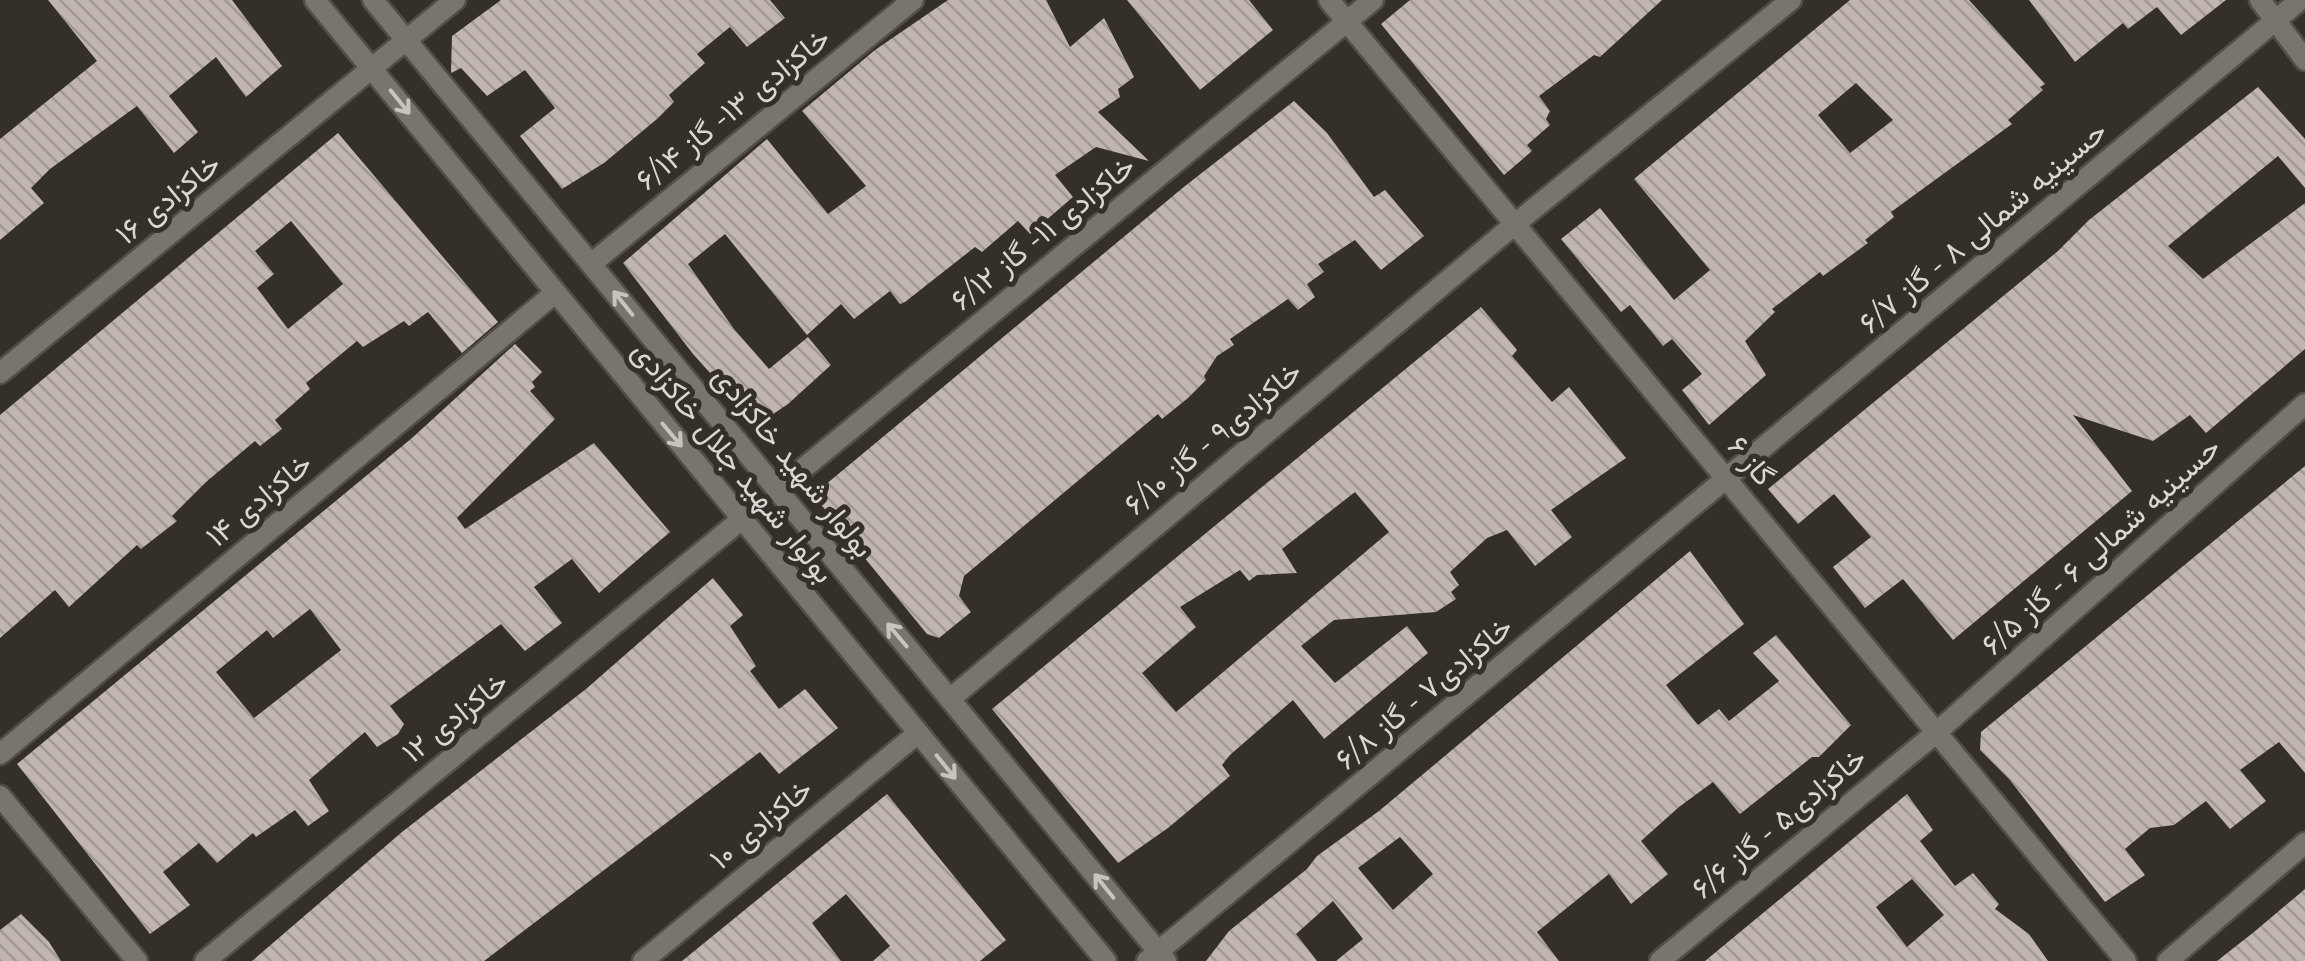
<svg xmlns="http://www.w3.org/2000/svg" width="2305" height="961" viewBox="0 0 2305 961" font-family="Montserrat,Vazirmatn,sans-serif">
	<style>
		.building { fill: url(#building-back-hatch); fill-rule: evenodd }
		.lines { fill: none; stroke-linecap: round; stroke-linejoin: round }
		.minor-casing { stroke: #514d47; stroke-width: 25 }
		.tertiary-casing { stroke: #514d47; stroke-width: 25 }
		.minor { stroke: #79746c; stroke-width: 20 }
		.tertiary { stroke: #79746c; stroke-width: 20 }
		.oneway { stroke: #c7c3be }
		.labels { text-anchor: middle; stroke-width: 10; stroke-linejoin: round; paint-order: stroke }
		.street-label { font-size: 30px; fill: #dad7d3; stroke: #342f29 }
	</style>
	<defs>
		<pattern id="building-back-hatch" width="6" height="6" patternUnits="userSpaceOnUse" patternTransform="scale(2.5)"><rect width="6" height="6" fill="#c0b5b1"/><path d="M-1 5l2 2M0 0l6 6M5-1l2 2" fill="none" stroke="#a09894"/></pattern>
	</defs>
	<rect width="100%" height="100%" fill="#342f29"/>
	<g class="building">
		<path d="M48,0H232L282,66L246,97L216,57L169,96L198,132L174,153L137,106L50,169L31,188L44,203L0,240V139L97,61Z"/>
		<path d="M501,0H770L785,18L747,47L730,27L697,54L705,63L669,95L674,102L657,119L604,163L562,189L520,136L555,108L525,70L487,96L461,68L451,73L452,36Z"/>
		<path d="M948,0H1046L1070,47L1104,18L1134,77L1118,89L1120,97L1098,112L1149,161L1096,147L1055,175L1073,197L1030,234L1018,221L982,252L975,247L905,302L900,304L890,291L854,319L841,304L807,335L725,234L688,264L734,329L769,369L808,337L831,365L788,404L757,425L693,354L623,263L767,139L828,214L866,186L802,111L875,50Z"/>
		<path d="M1127,0H1249L1273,30L1200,90Z"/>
		<path d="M1410,0H1662L1600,57L1594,55L1539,96L1550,111L1546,119L1550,125L1527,145L1532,151L1504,175L1381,24Z"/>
		<path d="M1850,0H1969L2045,84L2040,87L2043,90L2008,120L2012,124L1891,212L1894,217L1865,240L1868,243L1823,276L1820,272L1772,309L1775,312L1745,341L1766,375L1709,425L1682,390L1702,374L1672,339L1663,346L1630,305L1621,312L1561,239L1600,208L1674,300L1710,270L1634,179ZM1856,83L1893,120L1850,153L1818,115Z"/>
		<path d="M2029,0H2226L2181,35L2157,7L2128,29L2123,23L2075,62Z"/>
		<path d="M2258,87L2305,139V188L2278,156L2168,246L2203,279L2305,203V349L2206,433L2190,415L2153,441L2073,415L2132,491L1953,640L1903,579L1865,608L1833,567L1871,537L1834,494L1798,524L1768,489L2058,251L2089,220Z"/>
		<path d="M1294,101L1327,133L1374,197L1385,190L1424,236L1381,270L1355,240L1318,264L1324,272L1307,284L1315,297L1298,310L1288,299L1230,339L1234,345L1217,356L1204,376L1206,380L1188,398L1162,419L1158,414L964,576L959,596L971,612L939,638L927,634L813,495L1185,186Z"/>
		<path d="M338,133L498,322L462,353L428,312L409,326L404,321L363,347L357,341L306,383L310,389L275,420L282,429L260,446L255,441L206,482L172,516L177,521L141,549L137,545L69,607L55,590L0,638V415ZM291,221L343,284L288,329L257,288L274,274L255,251Z"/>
		<path d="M1481,307L1517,350L1512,356L1552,402L1569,387L1626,458L1551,510L1572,537L1535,566L1507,530L1487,538L1450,572L1459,585L1451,592L1456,599L1436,612L1334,620L1301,646L1335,683L1407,626L1428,653L1324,739L1293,700L1230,755L1222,765L1230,776L1168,828L1118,863L992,709ZM1355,492L1389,532L1176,712L1142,673L1196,627L1180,607L1240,570L1249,581L1257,575L1297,573L1282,549Z"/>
		<path d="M515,344L542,372L532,382L535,387L530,391L555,419L457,518L465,529L594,443L670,532L599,593L572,559L534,587L562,623L525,651L501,624L390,706L404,724L398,734L377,747L365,732L309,780L329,811L308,826L295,810L256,837L253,833L217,863L199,843L163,872L190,905L150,934L17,764L412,438ZM310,609L341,650L254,718L216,672L267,630L273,638Z"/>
		<path d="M2305,466V773L2279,742L2240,770L2266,801L2230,829L2206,801L2174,825L2150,828L2125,849L2145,875L2105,902L2009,779L1980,750L1981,732Z"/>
		<path d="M1690,551L1744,624L1666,685L1698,725L1719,709L1729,721L1779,681L1753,653L1776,635L1851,725L1819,757H1812L1740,814L1713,782L1679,807L1641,841L1668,874L1631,904L1609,874L1537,932L1559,961H1336L1363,939L1333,901L1296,934L1317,961H1206L1229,931L1307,869L1317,856L1379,811ZM1400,837L1433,874L1393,910L1358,868Z"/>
		<path d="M713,578L743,615L730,626L756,666L750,671L779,709L805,689L838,728L779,774L760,752L484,961H252L402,832L586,689Z"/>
		<path d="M887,794L1006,940L980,961H873L890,946L846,894L812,923L841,961H682Z"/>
		<path d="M1907,794L1933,830L1920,841L1955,886L1973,873L1999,904L1995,909L2029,934L2048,961H1705ZM1912,879L1944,915L1907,947L1876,907Z"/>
		<path d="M2305,889V961H2217L2254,932Z"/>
		<path d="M21,914L49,942L61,961H0V930Z"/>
	</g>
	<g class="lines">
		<g class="minor-casing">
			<g id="minor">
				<path d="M1329,0L2126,961"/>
				<path d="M2260,0L2305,60"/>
				<path d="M591,264L913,0"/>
				<path d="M0,373L455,0"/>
				<path d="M777,490L1373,0"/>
				<path d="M950,699L1515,224L1791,0"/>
				<path d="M0,754L555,293"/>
				<path d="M0,796L137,961"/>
				<path d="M205,961L742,519"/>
				<path d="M643,961L918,733"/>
				<path d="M1147,961L2300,0"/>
				<path d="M1660,961L1937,732L2305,404"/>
				<path d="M2168,961L2305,843"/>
			</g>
		</g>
		<g class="tertiary-casing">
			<g id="tertiary">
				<path d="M315,0L1106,961"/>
				<path d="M373,0L1166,961"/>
			</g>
		</g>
		<use href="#minor" class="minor"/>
		<use href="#tertiary" class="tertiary"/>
	</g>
	<defs><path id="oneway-shaft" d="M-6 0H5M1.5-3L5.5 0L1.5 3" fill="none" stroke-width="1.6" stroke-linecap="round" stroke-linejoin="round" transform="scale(2.5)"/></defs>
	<g class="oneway">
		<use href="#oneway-shaft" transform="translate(400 102) rotate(51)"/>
		<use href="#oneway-shaft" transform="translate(623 303) rotate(-129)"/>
		<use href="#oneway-shaft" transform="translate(672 435) rotate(50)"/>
		<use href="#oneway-shaft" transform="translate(897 635) rotate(-130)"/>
		<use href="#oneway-shaft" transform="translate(946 767) rotate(51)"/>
		<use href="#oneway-shaft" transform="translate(1104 886) rotate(-129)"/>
	</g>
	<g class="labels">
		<g class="street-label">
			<text transform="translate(733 109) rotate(-39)" y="10">خاکزادی ۱۳- گاز ۶/۱۴</text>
			<text transform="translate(168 199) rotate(-39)" y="10">خاکزادی ۱۶</text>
			<text transform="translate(1983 227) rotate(-40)" y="10">حسینیه شمالی ۸ - گاز ۶/۷</text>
			<text transform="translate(1043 233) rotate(-39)" y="10">خاکزادی ۱۱- گاز ۶/۱۲</text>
			<text transform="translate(1213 438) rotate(-40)" y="10">خاکزادی۹ - گاز ۶/۱۰</text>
			<text transform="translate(1751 461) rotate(50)" y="10">گاز ۶</text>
			<text transform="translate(733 462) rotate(51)" y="10">بولوار شهید جلال خاکزادی</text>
			<text transform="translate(793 462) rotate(51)" y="10">بولوار شهید خاکزادی</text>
			<text transform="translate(259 500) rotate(-40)" y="10">خاکزادی ۱۴</text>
			<text transform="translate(2101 546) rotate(-42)" y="10">حسینیه شمالی ۶ - گاز ۶/۵</text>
			<text transform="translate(1424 693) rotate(-40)" y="10">خاکزادی۷ - گاز ۶/۸</text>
			<text transform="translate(455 717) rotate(-39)" y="10">خاکزادی ۱۲</text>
			<text transform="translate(1779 823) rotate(-40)" y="10">خاکزادی۵ - گاز ۶/۶</text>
			<text transform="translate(761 824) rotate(-40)" y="10">خاکزادی ۱۰</text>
		</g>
	</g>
</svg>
